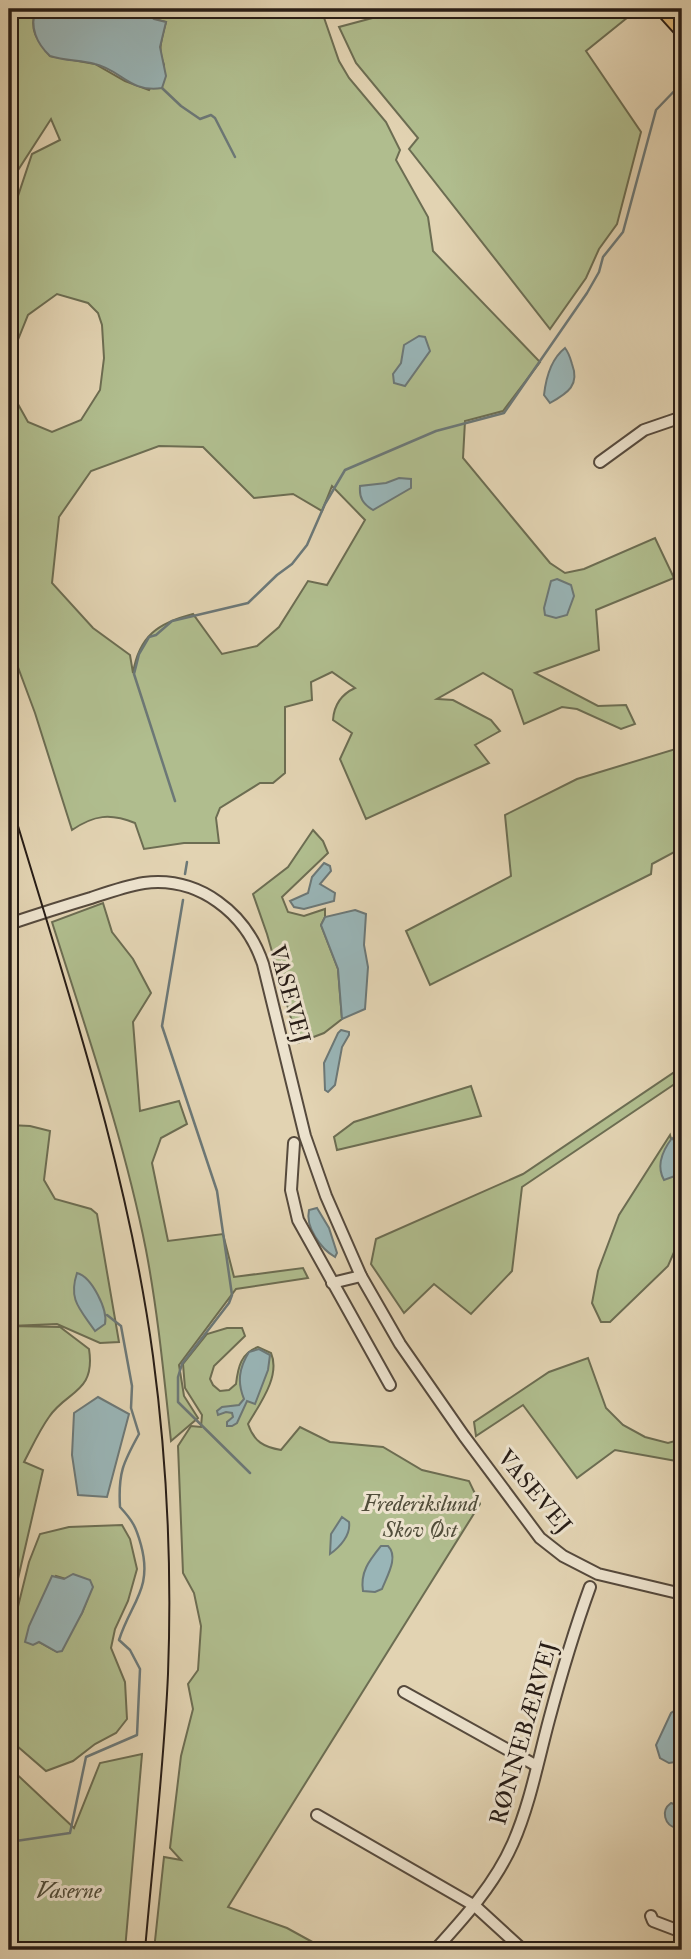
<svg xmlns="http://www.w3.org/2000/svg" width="691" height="1959" viewBox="0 0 691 1959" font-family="'IM FELL Double Pica',serif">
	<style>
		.green { fill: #b0bd8e; stroke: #6c6d52; stroke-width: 2; fill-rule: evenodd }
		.water { fill: #99b5b7; stroke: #6c7877; stroke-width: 2 }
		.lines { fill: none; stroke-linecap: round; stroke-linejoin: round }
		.stream { stroke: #6c7877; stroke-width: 2.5 }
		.minor-casing { stroke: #564a3d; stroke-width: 14 }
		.major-casing { stroke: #281d16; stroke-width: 18 }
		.minor { stroke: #ece2cd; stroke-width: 10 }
		.major { stroke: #e1ba79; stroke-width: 14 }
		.tram { stroke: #281d16; stroke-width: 2 }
		.labels { text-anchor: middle; stroke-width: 6; stroke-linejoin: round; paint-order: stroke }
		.street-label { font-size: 23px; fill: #281d16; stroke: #ece2cd }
		.park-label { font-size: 23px; font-style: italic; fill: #514d3a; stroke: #ece2cd }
	</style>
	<rect width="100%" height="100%" fill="#e2d3b2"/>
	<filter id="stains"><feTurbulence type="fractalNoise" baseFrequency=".00286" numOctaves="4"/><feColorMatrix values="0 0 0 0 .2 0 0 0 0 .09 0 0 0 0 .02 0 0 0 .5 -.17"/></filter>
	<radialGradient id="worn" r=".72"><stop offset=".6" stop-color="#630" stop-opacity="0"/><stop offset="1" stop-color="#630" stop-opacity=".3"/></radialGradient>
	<g class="green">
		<path d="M9,9H36C28,30 38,41 50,56L95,64L125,81L149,90L164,65C157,50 162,38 166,22L154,19L142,9H321L339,61L349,78L386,122L400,150L396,160L428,217L433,251L540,362L503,411L465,421L463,458L550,563L565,573L584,569L655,538L674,578L596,610L599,650L535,673L598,706L626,705L635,724L621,729L577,709L562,707L524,724L512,690L483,673L437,699L453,700L491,720L500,731L475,745L489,763L366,819L340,759L352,733L333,720C334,705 342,694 355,688L332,672L311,682L312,700L285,707V773L273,783H260L220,808L216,818L219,843H184L144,849L135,823C110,813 94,815 72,830L35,713L9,643V388L28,422L52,432L81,420L100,390L104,358L102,325L98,313L88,303L57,294L28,315L9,362V223L32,154L60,140L51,119L9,184ZM159,446L203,447L254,498L293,494L322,511L332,486L365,520L327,585L308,581L279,627L257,646L222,654L193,614C158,623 139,636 133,673L130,655L93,628L52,583L59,517L91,471Z"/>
		<path d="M406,9H638L586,51L641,132L617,224L599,249L586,278L550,329L409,149L418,138L356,63L339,27Z"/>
		<path d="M682,747V848L652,864L651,874L430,985L406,931L511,876L505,815L577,779Z"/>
		<path d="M313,830L323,841L328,853L282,897L288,912L304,916L325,909V917L321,925L338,969L342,1019L324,1033L298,1043L267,934L253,894L288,867Z"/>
		<path d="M103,903L112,932L133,959L151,993L133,1022L140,1111L179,1101L187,1124L161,1138L152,1163L168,1241L223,1234L234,1277L303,1268L308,1278L236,1289L179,1365L184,1396L198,1418L171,1441C164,1377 158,1313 146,1250C124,1139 86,1030 52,922Z"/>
		<path d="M682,1067V1079L522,1187L512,1271L471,1314L434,1284L404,1313L371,1264L376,1239L523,1174Z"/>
		<path d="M471,1086L481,1116L337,1150L334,1137L354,1122Z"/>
		<path d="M9,1125L30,1126L50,1131L44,1180L55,1199L91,1209L97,1214L119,1342L100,1343L57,1324L10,1326L60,1327L89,1349C96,1393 66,1391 49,1417C39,1431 32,1447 24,1462L43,1470L9,1618V1296L16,1295L9,1285Z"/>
		<path d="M670,1135L672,1144L666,1168L682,1175V1234L668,1266L610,1322H601L592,1303L598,1271L619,1215Z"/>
		<path d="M227,1328H242L245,1336L214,1366L210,1379L213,1385L220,1391L229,1390L236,1384C238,1367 241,1353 258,1347L271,1353C281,1376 259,1405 248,1424C254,1442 264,1447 281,1450L300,1427L330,1442L383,1447L422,1470L469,1481L480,1504L228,1907L287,1928L327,1950H154L164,1857L181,1860L170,1848L181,1756L193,1709L188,1684L198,1670L201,1626L194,1593L183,1573L178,1446L191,1426L201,1427L202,1415L185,1388L183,1364L207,1334Z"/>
		<path d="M588,1358L606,1408L623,1425L645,1437L668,1443L682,1439V1462L615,1450L577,1478L523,1405L476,1436L474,1422L549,1372Z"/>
		<path d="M122,1525L130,1539L137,1569L128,1601L115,1629L111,1648L125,1682L127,1719L116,1733L95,1744L73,1761L46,1771L9,1739V1643L29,1562L40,1534L69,1527ZM56,1576L92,1587L82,1613L57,1652L39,1642Z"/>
		<path d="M142,1754L125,1950H9V1767L74,1828L100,1763Z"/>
	</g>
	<g class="water">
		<path d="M36,9H142L154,19L166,22L160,47L166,76L162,88C130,93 121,70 95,64C80,60 65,61 50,56C37,44 29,27 36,9Z"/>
		<path d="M419,336L425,337L430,351L405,386L394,383L393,374L401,363L404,345Z"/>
		<path d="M565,348C569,353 570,357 572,364C580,385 568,393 550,403L544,395C546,377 551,359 565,348Z"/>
		<path d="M399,478L411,479V488L373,510C363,504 359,498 360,486L386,483Z"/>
		<path d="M557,579L571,585L574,596L567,615L556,618L545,615L544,608L551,581Z"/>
		<path d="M324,863L330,866L331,871L320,884L335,893L334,901L304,909L294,907L290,901L308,893L312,877Z"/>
		<path d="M355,910L366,914L364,945L368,967L365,1009L342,1019L338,969L321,925L325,917Z"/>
		<path d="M341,1030L349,1032V1035L342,1047L335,1085L328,1092L325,1090L324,1063L338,1033Z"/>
		<path d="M672,1138L682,1150V1161L675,1176L664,1180C656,1166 663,1150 672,1138Z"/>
		<path d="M317,1208L329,1228L337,1253L335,1257C321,1249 305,1227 309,1210Z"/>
		<path d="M77,1273C92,1277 108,1310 105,1324L95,1331C80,1309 68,1300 77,1273Z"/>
		<path d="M259,1349L270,1355L268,1370L255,1404L247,1401L237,1423L232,1426H227V1422L233,1417L232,1413L226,1412L218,1415L217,1411L222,1407L239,1405L244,1399C237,1382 239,1368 249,1352Z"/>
		<path d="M98,1397L129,1414L107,1497L78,1495L72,1455L74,1413Z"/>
		<path d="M342,1517L349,1522C351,1535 340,1547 330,1554L331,1534Z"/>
		<path d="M381,1546H388C399,1557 387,1576 382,1589L375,1592L363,1591C360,1572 369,1561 381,1546Z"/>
		<path d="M73,1574L90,1580L93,1587L82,1613L62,1651L57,1652L39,1642L33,1645L25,1642L29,1626L52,1576L64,1579Z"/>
		<path d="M680,1707H682V1761L669,1763L660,1758L656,1745L671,1713Z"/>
		<path d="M671,1803L682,1807V1824L676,1828C665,1825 660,1811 671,1803Z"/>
	</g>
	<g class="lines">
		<g class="stream">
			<path d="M162,88L181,106L200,119L211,115L215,118L235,157"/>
			<path d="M175,801L134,674L139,654L149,637L156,635L172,621L248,603L277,575L292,564L307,545L325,504L345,470L436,431L504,413L587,293L599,272L603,257L623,232L656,110L682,83"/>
			<path d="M185,874L187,862"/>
			<path d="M183,900L162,1026L217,1191L232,1295L229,1303L182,1364L178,1377V1402L250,1473"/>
			<path d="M9,1842L70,1833L86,1757L137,1735L140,1669L130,1650L119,1640C131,1602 153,1589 141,1545C136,1527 133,1521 120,1507C118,1473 123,1463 139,1434L131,1408L132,1386L121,1326L107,1315"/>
		</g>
		<g class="minor-casing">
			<g id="minor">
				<path d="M600,462L644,430L682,417"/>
				<path d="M9,924C36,915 64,906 91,898C109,892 126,886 144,883C199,876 246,913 263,964L305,1136L326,1196L361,1276L400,1344L464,1436L540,1538L563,1556L598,1574L682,1594"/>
				<path d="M294,1143L291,1190L298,1220L390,1385"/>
				<path d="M332,1283L361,1276"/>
				<path d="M404,1692L537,1766"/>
				<path d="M317,1815L475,1906L523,1950"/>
				<path d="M651,1916L653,1921L682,1932"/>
				<path d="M435,1950C465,1917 495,1884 513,1843C530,1804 538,1761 549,1720C561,1675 574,1631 590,1587"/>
			</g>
		</g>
		<g class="major-casing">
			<path id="major" d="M663,9L682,30"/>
		</g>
		<use href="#minor" class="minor"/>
		<use href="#major" class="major"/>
		<path class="tram" d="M9,796C64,981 127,1164 153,1356C167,1461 172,1568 168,1674C164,1766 153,1858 145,1950"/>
	</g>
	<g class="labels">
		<g class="street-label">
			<text transform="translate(290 994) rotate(75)" y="8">VASEVEJ</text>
			<text transform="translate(535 1491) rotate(50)" y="8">VASEVEJ</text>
			<text transform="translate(523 1733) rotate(-74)" y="8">RØNNEBÆRVEJ</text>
		</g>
		<g class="park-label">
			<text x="420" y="1511">Frederikslund<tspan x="420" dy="26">Skov Øst</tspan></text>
			<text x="69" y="1898">Vaserne</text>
		</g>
	</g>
	<rect width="691" height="1959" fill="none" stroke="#e2d3b2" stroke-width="35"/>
	<rect x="10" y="10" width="670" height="1938" fill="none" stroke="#281d16" stroke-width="3.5"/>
	<rect x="18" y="18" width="656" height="1924" fill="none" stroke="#281d16" stroke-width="2"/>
	<rect width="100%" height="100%" filter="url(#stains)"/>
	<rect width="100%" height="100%" fill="url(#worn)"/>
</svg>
